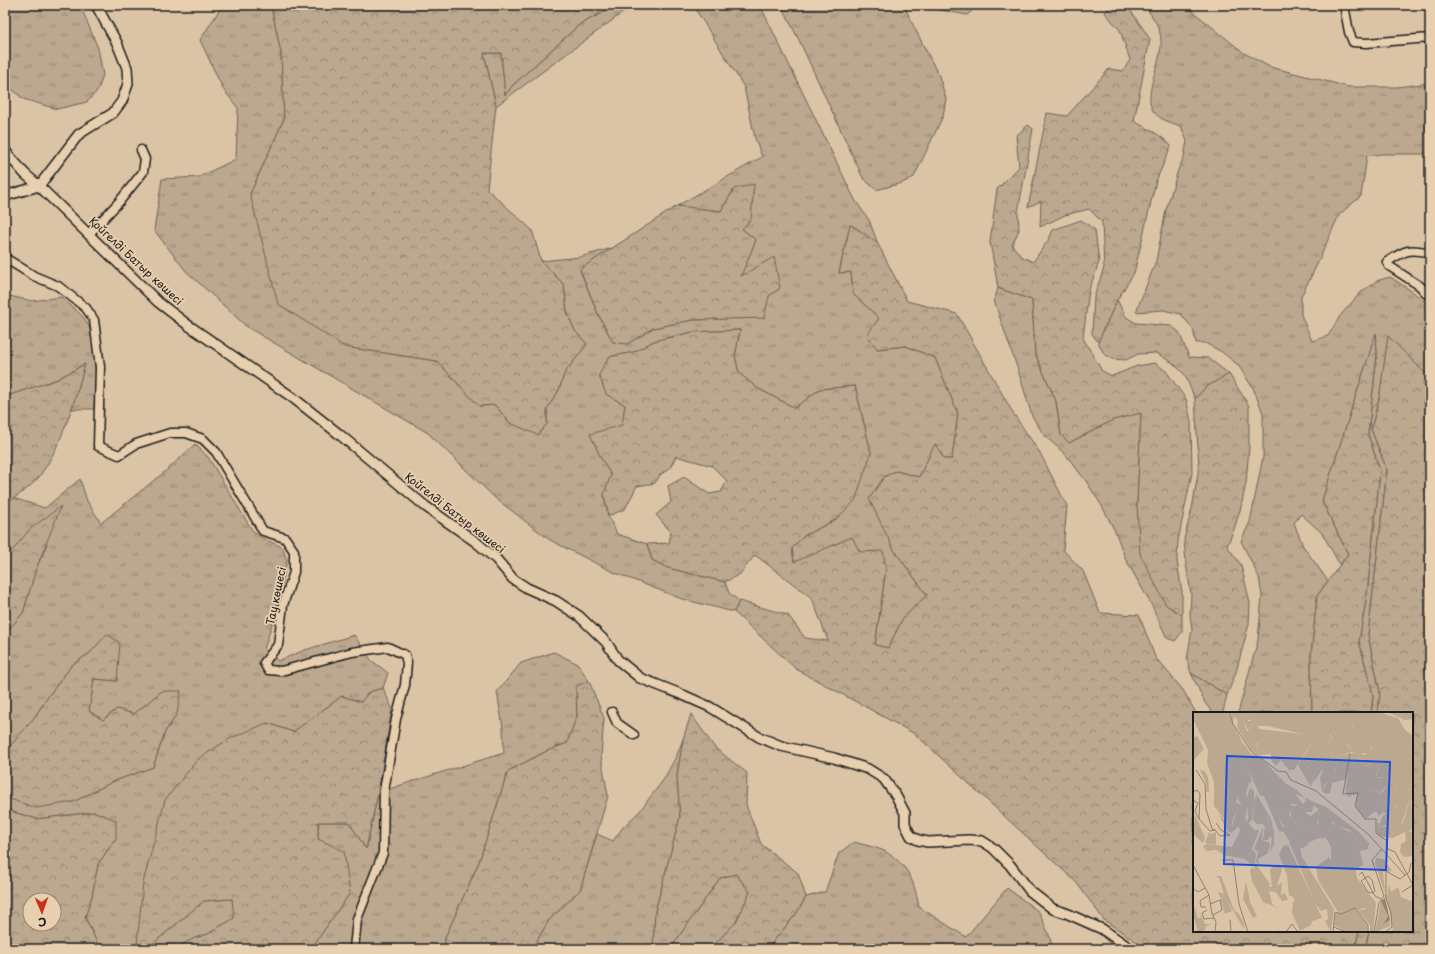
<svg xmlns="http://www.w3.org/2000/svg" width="1435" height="954" viewBox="0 0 1435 954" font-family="'Playpen Sans',sans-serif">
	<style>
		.grass { fill: url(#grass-tufts); stroke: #6c6256 }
		.forest { fill: url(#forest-crowns); stroke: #6c6256; fill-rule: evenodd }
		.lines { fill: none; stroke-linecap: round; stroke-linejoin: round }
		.minor-casing { stroke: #1c1c1c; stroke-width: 11 }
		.tertiary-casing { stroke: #1c1c1c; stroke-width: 12 }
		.minor { stroke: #e7cfaf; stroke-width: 8 }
		.tertiary { stroke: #e7cfaf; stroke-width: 9 }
		.labels { text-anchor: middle; stroke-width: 3.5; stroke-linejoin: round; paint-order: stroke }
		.street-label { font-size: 11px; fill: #1c1c1c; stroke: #e7cfaf }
		.inset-road { fill: none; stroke: #8f816f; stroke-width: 1 }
		.view { fill: #1d4ed8; fill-opacity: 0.15; stroke: #1d4ed8; stroke-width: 2 }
		.inset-edge { fill: none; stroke: #1c1c1c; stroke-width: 2 }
	</style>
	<defs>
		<pattern id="grass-tufts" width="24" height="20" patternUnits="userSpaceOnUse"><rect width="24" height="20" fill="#bba88f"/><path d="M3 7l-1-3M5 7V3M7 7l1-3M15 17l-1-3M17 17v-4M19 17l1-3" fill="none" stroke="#978874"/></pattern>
		<pattern id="forest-crowns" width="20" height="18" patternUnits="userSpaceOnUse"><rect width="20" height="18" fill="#bba88f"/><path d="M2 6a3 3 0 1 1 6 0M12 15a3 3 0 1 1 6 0" fill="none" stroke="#978874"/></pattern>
	</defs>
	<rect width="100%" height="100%" fill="#dbc4a6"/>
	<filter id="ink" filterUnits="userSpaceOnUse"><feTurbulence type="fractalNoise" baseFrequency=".025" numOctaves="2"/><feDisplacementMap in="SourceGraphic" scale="8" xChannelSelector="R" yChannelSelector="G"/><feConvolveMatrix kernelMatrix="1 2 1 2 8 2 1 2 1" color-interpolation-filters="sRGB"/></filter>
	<g filter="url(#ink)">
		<g class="grass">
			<path d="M5,5H80L98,48L103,75L98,90L87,102L57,109L23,99L5,83Z"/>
			<path d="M224,5H271L281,53L284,119L250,194L345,347L437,361L479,406L495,405L510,423L547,424V409L559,390L564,374L587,344L575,331L567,312L564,285L541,261L580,257L612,248L580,270L598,314L613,342L627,344L653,328L692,320L726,319L769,296L780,288L740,276L756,240L742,229L734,189L721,211L677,206L762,157L755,138L744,87L693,5H760L855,200L869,220L878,244L856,228L850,225L839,273L851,272L853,294L879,318L877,349L906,346L935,358L958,414L952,459H944L936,444L919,477L896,471L884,477L894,550L927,595L903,618L888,648L875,645L886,568L859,552L852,537L794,563L792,548L805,535L835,520L871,453L855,386L820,389L795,408L757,388L739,373L735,356L740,330L693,332L654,341L634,352L609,357L606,394L625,405L622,426L591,435L601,458L611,475L604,495L608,516L617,534L647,544L652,560L668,568L725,582L729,593L739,601L734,612L682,599L613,572L550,540L495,498L428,433L247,327L186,271L154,230L162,179L199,177L236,159L238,108L223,89L200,40L222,6Z"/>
			<path d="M616,5H633L496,106L484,53H501L505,95L514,84L580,24L615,7Z"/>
			<path d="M781,5H904L913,25L939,76L946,99L943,116L914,177L902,183L876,190L863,178L799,40Z"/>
			<path d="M914,5H979L967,15Z"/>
			<path d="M1144,5H1185L1244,53L1270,67L1349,87H1397L1430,83V154H1382L1367,156L1361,196L1339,215L1314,271L1301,296V315L1312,341L1328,336L1340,316L1359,294L1376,281L1390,277L1413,292L1430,306V378L1389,337L1379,399L1371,429L1387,470L1368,635L1380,692L1378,713H1371L1373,695L1359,641L1367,594L1380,471L1368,434L1377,354L1376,334L1322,501L1348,554L1340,565L1322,533L1301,514L1294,523L1303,546L1328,581L1317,596L1311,657L1312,712L1238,713L1258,640L1262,596L1259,577L1241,541L1250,522L1263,457V413L1253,388L1238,365L1222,352L1205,343H1196L1193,329L1181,314L1163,310L1136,312L1156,261L1166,210L1178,170L1184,157L1187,141L1181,126C1172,123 1160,120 1154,112C1141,97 1163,59 1161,41C1161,27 1152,16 1144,5Z"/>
			<path d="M998,288L1032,300L1035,353L1056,401L1061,435L1069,443L1113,420L1141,412L1137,506L1166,605L1182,615V632L1175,641L1167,638L1151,604L1126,560L1115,531L1102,506L1086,481L1066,455L1044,435L1032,416L1018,370L994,301Z"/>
			<path d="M5,295L32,301L61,297C69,305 80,312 86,321C99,342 95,384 94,409H72L85,364L58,379L10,395L5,381Z"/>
			<path d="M1117,300L1126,317L1136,323L1171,326L1179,332L1189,357L1208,358L1229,374L1206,387L1195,399L1185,375L1173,363L1156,353L1138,354L1126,360L1113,359L1104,354L1098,342Z"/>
			<path d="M195,444L208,457L252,530L262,538L282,547L287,560L277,609L264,649L278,661L305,650L354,635L371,660L388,673L383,688L369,692L361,702L342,696L293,732L267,723L150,946L204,901L232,899L235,918L208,934L195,938L180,946L221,945L229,949H100L85,917L92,896L98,864L116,838L95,812L37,819L13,812L5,807V792L10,799L73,802L112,782L153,767L165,732L177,714L162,691L134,714L117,709L103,720L89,711L94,679L117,681L107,635L90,653L72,665L50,694L33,719L5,753V634L23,613L36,569L47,544L12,551L5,556V504L13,498L45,508L80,479L87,501L101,523L167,470Z"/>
			<path d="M554,652L578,664L589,681L576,687L577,716L567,743L547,751L508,771L479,862L445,938V949H317L315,943L350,893L318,839V822H349L366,849L378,793L404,784L504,753L503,727L497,692L521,663Z"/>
			<path d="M1191,673L1227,695L1223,712L1221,713H1213L1205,703Z"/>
			<path d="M683,739L677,776L680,817L655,912L653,949H532L549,920L580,890L597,834L613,841L624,826L639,812L664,779L677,755Z"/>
			<path d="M854,842C864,845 876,847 884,851C909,865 914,881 919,907L966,937L1007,888L1039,912L1049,935L1053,949H767L796,914L806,897L825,892L839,853Z"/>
			<path d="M736,874L750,892L736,922L715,944L713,949H670L720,878Z"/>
			<path d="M1359,931H1369L1365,949H1355Z"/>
		</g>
		<g class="forest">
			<path d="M271,5H616L615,6L580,24L514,84L505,95L501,53H484L496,106L487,189L532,230L541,261L564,285L567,312L575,331L587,344L564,374L559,390L547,409V424L538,435L510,423L495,405L479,406L437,361L345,347L278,304L250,194L284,119L281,53Z"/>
			<path d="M1111,5H1127L1150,39L1134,121C1146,128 1162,135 1171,146L1156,181L1134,273L1117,300L1098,342L1092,334L1094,297L1104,268L1102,222L1089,209L1065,215L1040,227L1041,201L1028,207L1047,113L1067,116L1109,69L1123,71L1130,60L1120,30L1105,13Z"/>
			<path d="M1028,125L1033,129L1018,212L1019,230L1012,245L1021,256L1033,262L1049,239L1053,230L1081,220L1095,230L1099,262L1089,290L1083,338L1102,371L1112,376L1137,366L1155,363L1166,371L1186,399L1191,421L1192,473L1178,541L1177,561L1182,592V615L1166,605L1140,554L1137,506L1141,413L1113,420L1069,443L1061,435L1056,401L1035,353L1032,300L998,288L990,242L997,189L1019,167L1016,136Z"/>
			<path d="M754,184L751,219L742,229L756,240L741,276L774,257L780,288L769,296L764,318L692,320L653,328L627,344L613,342L598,314L580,269L677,206L721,211L734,189Z"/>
			<path d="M850,225L856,228L878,244L907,301L957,314L1013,413L1040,453L1067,506L1063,550L1083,571L1100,613L1139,615L1155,657L1183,690L1196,713H1194V931H1359L1355,949H1147L1104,920L1076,882L915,734L796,669L734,612L739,601L788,615L805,638L828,641L812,598L755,555L740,574L725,582L668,568L652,560L647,544L669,543L671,532L656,515L671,502L668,486L684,477L709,494L721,492L727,481L712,466L676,456L670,468L660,475L655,483L637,486L625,509L608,516L604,494L611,475L601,458L590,434L622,425L625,405L606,394L599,375L609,357L634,352L654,341L693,332L740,330L735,356L739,373L757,388L795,408L820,389L855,386L871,453L855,501L835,520L805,535L792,548L794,562L852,537L860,552L883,551L886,568L875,645L888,648L903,618L927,595L894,550L869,499L884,477L896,471L919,477L935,444L944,459H952L958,414L935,358L906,346L877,349L867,335L879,318L853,294L851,272L839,273Z"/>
			<path d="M1376,333L1377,354L1368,434L1380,471L1367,594L1359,641L1373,695L1371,713H1311L1312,712L1311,657L1317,596L1348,554L1322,501Z"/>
			<path d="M1388,336L1430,378V949H1365L1369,931H1412V713H1378L1380,692L1368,635L1387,470L1371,429L1379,399Z"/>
			<path d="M85,364C75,400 62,446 39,477C30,488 17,496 5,504V381L10,395L58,379Z"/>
			<path d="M1229,374L1249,406V448L1246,483L1241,507L1234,529L1227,546L1241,565L1250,603L1249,624L1236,672L1227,695L1191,673L1187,660L1192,629L1190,615L1191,594L1186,563L1184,539L1192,509L1199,467L1195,399L1206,387Z"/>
			<path d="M61,506L36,569L23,613L5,634V556L12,551L30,529Z"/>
			<path d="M107,634L120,643L117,681L94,679L89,711L103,720L117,709L134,714L162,691H181L177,714L165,732L153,767L112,782L73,802L36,808L10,799L5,792V753L6,751L33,719L50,694L72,665L90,653Z"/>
			<path d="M589,681L604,718L601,756L608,796L580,890L549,920L532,949H445V938L479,862L508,771L547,751L567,743L577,716L576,686Z"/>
			<path d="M383,688L392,708L378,793L366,849L349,822H318V839L344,851L350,893L315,943L317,949H229L221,945L179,946L195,938L208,934L234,918L232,899L204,901L150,946L137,945L143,883L165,800L198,759L229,739L267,723L293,732L342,696L361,702L369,692Z"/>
			<path d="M691,714L715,748L747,773L746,805L761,844L798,873L806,897L796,914L767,949H713L715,944L736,922L750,892L736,874L720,878L670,949H653L655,912L680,817L677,776L683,739Z"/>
			<path d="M5,807L13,812L37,819L95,812L116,820V838L98,864L92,896L85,917L100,949H5ZM30,900H54V924H30Z"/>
			<path d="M1095,930L1126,949H1116Z"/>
		</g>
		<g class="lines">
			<g class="minor-casing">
				<g id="minor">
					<path d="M1344,5L1349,32L1353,42L1366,43L1430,38"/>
					<path d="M89,234L119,202L143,172L145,159L141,150"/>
					<path d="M1430,253C1409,248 1405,250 1387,262L1389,266L1420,286L1430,297"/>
					<path d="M5,258L34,276L58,286L86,308L94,320L100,367L98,446L119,455L136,444L170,433H186L203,439L216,452L263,531L285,538L294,551V572L283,605L278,645L264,663L268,670L281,671L352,652L388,647L405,655L407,663L405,685L396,719L384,791L383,853L357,919L354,949"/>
					<path d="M612,712L617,723L634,735"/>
				</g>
			</g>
			<g class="tertiary-casing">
				<g id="tertiary">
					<path d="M5,151L25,174L39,186L158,302L188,325L292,397L339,434L425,506L476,542L496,559L513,579L527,588L556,601L579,616L606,642L618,660L640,678L683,695L710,707L759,737L781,746L834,758L868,769L884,779L896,796L905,813V824L911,836L918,840L928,842L969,840L982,841L993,848L1010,865L1030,891L1053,909L1066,913L1102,929L1131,949"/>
					<path d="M39,186L79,134L113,113L122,101L128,84L127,68L117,43L96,5"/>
					<path d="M5,196L39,186"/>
				</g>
			</g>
			<use href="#minor" class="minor"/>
			<use href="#tertiary" class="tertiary"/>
		</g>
	</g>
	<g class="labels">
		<g class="street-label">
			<text transform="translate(136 261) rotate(43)" y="4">Қойгелді Батыр көшесі</text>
			<text transform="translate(455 513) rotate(38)" y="4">Қойгелді Батыр көшесі</text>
			<text transform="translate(276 596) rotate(-78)" y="4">Тау көшесі</text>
		</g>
	</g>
	<g transform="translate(1193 712)">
		<rect width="220" height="220" fill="#dbc4a6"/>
		<path d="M50,2L55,9H59L60,14L64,12L66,17L109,22L122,19L141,34L138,46L119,72L122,46L115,56L112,54L116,48L120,29L101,58H96L88,48L83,54L78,48V42L66,43L58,36V30L65,39L63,33L66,32L65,30L61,31L57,13L56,20L50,8L49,17L44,15L45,8L41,4L46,10ZM158,12L168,34L171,36L179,29L180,32L176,41L163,42L169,48L181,47L187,54L183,63L185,66H194L204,76L193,89L188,100L207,85L206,90L202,97L193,102L190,100L186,104L183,99L172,107L163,95L164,82L155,85L152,80L163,74L179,50L170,55L175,50L165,48L161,44L160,64L155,61L153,67L139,71L137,81L133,82L129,79L142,59L147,43L162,41L155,33L139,27L137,21H144ZM188,67L195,68L192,77L185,84L183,81L186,77L177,79L176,77ZM4,24L11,37L0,49V26ZM51,29L43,46L45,54L41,55L42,80L39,114L45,96L43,90L49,94L45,87L49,58L47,55L49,52L56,59L59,70L56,71L53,81L55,92L52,106L61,118H66L59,137L63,142L62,151L77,172L75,174L79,175L77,157L84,152L90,154L84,174L89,170L88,183L92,181L95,188L89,189L83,180L76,179L79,192L85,196L70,190L59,169L57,159L59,155L62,158L61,155L52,147L31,143L23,138L14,139L10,135L13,132L39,135L47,119L46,114L38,121L34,119L25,101L37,114L41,81L39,58L46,35ZM207,41L211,48L220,44V66L211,72L199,53ZM7,58L12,59L15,65L16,80H13V71ZM213,78L220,79L218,92L220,103L212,120L200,126L187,124L184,121V111H186L185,116L210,111L218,84ZM63,81L78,107L81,121L77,120L75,105L65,107ZM95,81V90L99,94L105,93L98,98L96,103L102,111L105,109L111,113V117L125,115L126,97L113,89L112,86L133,95L166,120L176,131L175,137L167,139L170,153L162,158L161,143L165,135L163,123L155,117L145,115L140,110H133L129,118L133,126L125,127L128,125L120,118L108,119L112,131L117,132L107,137L109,145L141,197L138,220L132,209L135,207L134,197L128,199L122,191L96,130L98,124L86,107L87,102L95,100L90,87ZM2,103L12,126L10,131L0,122ZM220,125V144L211,145L207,140L208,132ZM95,133L129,206L119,209L118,213L107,219L99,201L100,190L102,188L99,184H96L94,163L86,143L90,134ZM183,146L191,147L199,159L190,160L192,181L182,152ZM30,186L35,190L39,199L32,202L27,187ZM183,191L180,220H177V213L163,196L170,198ZM162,197L174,212L175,220H154L141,213L142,201Z" fill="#bba88f" fill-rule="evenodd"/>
		<path d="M0,0H35L49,30L58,41H54L61,42L72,50L92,71L105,79L112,86L102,82L110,92L113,89L121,92L119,100H113L114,102L118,104L126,97L128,106L124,108L125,115L110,118L111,113L105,109L98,111V98L105,92H95V81L90,87L97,98L89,104L87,102L86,107L89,114L96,117L99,124L98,129L95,127L91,120L86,119L71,84H67L56,59L49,52L47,55L51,62L50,71L43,90L45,96L37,114L21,94V70L14,51L15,38L0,7ZM37,0H185L205,6L212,18L220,24V44L213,53L207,42L199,53L211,71L220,66V79L214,78L218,84L207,116L199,123L193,113L185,116L190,104L204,95L207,86L188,100L193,89L204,76L195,66L183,65L187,54L181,47L172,49L159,40L147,43L138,69L132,72L129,79L127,66L131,55L138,46L141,34L122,19L109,22L75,14H66L64,16L63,11L62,16L57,7L54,9L55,16L49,3L47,11L41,4L40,12ZM159,13L167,34L171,36L179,29V37L172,43L162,41L151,30L139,27L137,24V21L157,20ZM194,0H220V7L212,8ZM49,6L54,19H57L56,12L62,20L59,21L61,31L66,25L68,33L64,31L63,33L65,39L58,30V36L73,48L58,38L45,17L44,13L49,16ZM121,28L120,40L112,54L115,56L123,45L118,75L105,53ZM160,43L176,50L170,55L181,51L180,58L173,71L152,79L155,61L160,64L157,56L161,50ZM192,66L196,70L183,86L182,80L185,81V77L175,79L179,71ZM57,75L61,79V92L59,108L55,111L54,85ZM62,84L66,91V107L74,104L77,120L81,121V133L77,140L79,126L77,124L75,128H70L72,115L70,112H64L60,108ZM220,103V117L215,119L220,120V125L213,130L212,119ZM134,107L145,115L163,122L165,135L161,143L164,166L183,191L180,195L145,200L125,168L123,155L136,145L138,150V135L128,117ZM70,115L69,128L77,131L75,141L65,147L66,154L63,149L65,140L61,137ZM123,117L128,125L108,134L110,124L106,126V122L108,119ZM16,120L18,122L23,120V133L12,131ZM22,164H28L41,198L46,202L51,212V217L35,190L27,185L25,180L31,182L26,166ZM53,169L57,190L64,204L60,206L50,187ZM196,172L198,180L205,175L208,185L220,190V220H196L200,217L194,186ZM188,189L195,204L191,209L197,208V214L182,220ZM0,191L5,206H8L7,201L12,212H19L13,214L11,220H5L0,203Z" fill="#bba88f" fill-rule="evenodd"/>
		<path d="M192,186L197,208L190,212L195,204L188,189Z" fill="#928372"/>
		<path class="inset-road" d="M36,0L40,12L58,39L85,59L93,60L98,68L123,79L176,123L212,163M157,41L150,82L165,81L162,94L172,107H183V121L194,129V136M3,58L12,72L13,97L19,117L22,118M0,80L4,78L7,82L6,107L2,99L5,91L0,88M6,107L17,119L22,118L27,124L37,123L28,118L23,111M193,136L202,140L220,173M29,148H40L46,192L55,220M0,153L16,183L19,202M193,159L207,167L216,160L218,151M166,163L169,160L182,184L188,187M175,164L179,168L182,179L180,181L175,180L168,169ZM0,176L5,180L12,176M209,180L220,173M193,186V159M17,192L27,188L29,198L20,203M13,195H8L7,189L16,183M14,198L9,201L11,207L21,206M19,201L23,210L22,220M37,208L38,220M141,215L153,220M93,220L99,212L105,220M140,220L142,200L148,202L162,196L175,213V220M181,220L186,191L191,184L179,148L189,137M192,220L199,215L198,201L192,183"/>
		<path class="view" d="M34,44L197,50L193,158L31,152Z"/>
		<rect width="220" height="220" class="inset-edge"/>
	</g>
	<rect width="1435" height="954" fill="none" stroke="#e7cfaf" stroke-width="20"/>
	<rect x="10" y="10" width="1415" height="934" fill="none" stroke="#1c1c1c" stroke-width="1.5" filter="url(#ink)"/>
	<g transform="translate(42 912) rotate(178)"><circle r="19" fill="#e7cfaf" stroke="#968774"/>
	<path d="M0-3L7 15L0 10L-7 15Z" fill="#c8321e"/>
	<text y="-6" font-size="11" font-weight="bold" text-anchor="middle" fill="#1c1c1c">С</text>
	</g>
</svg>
